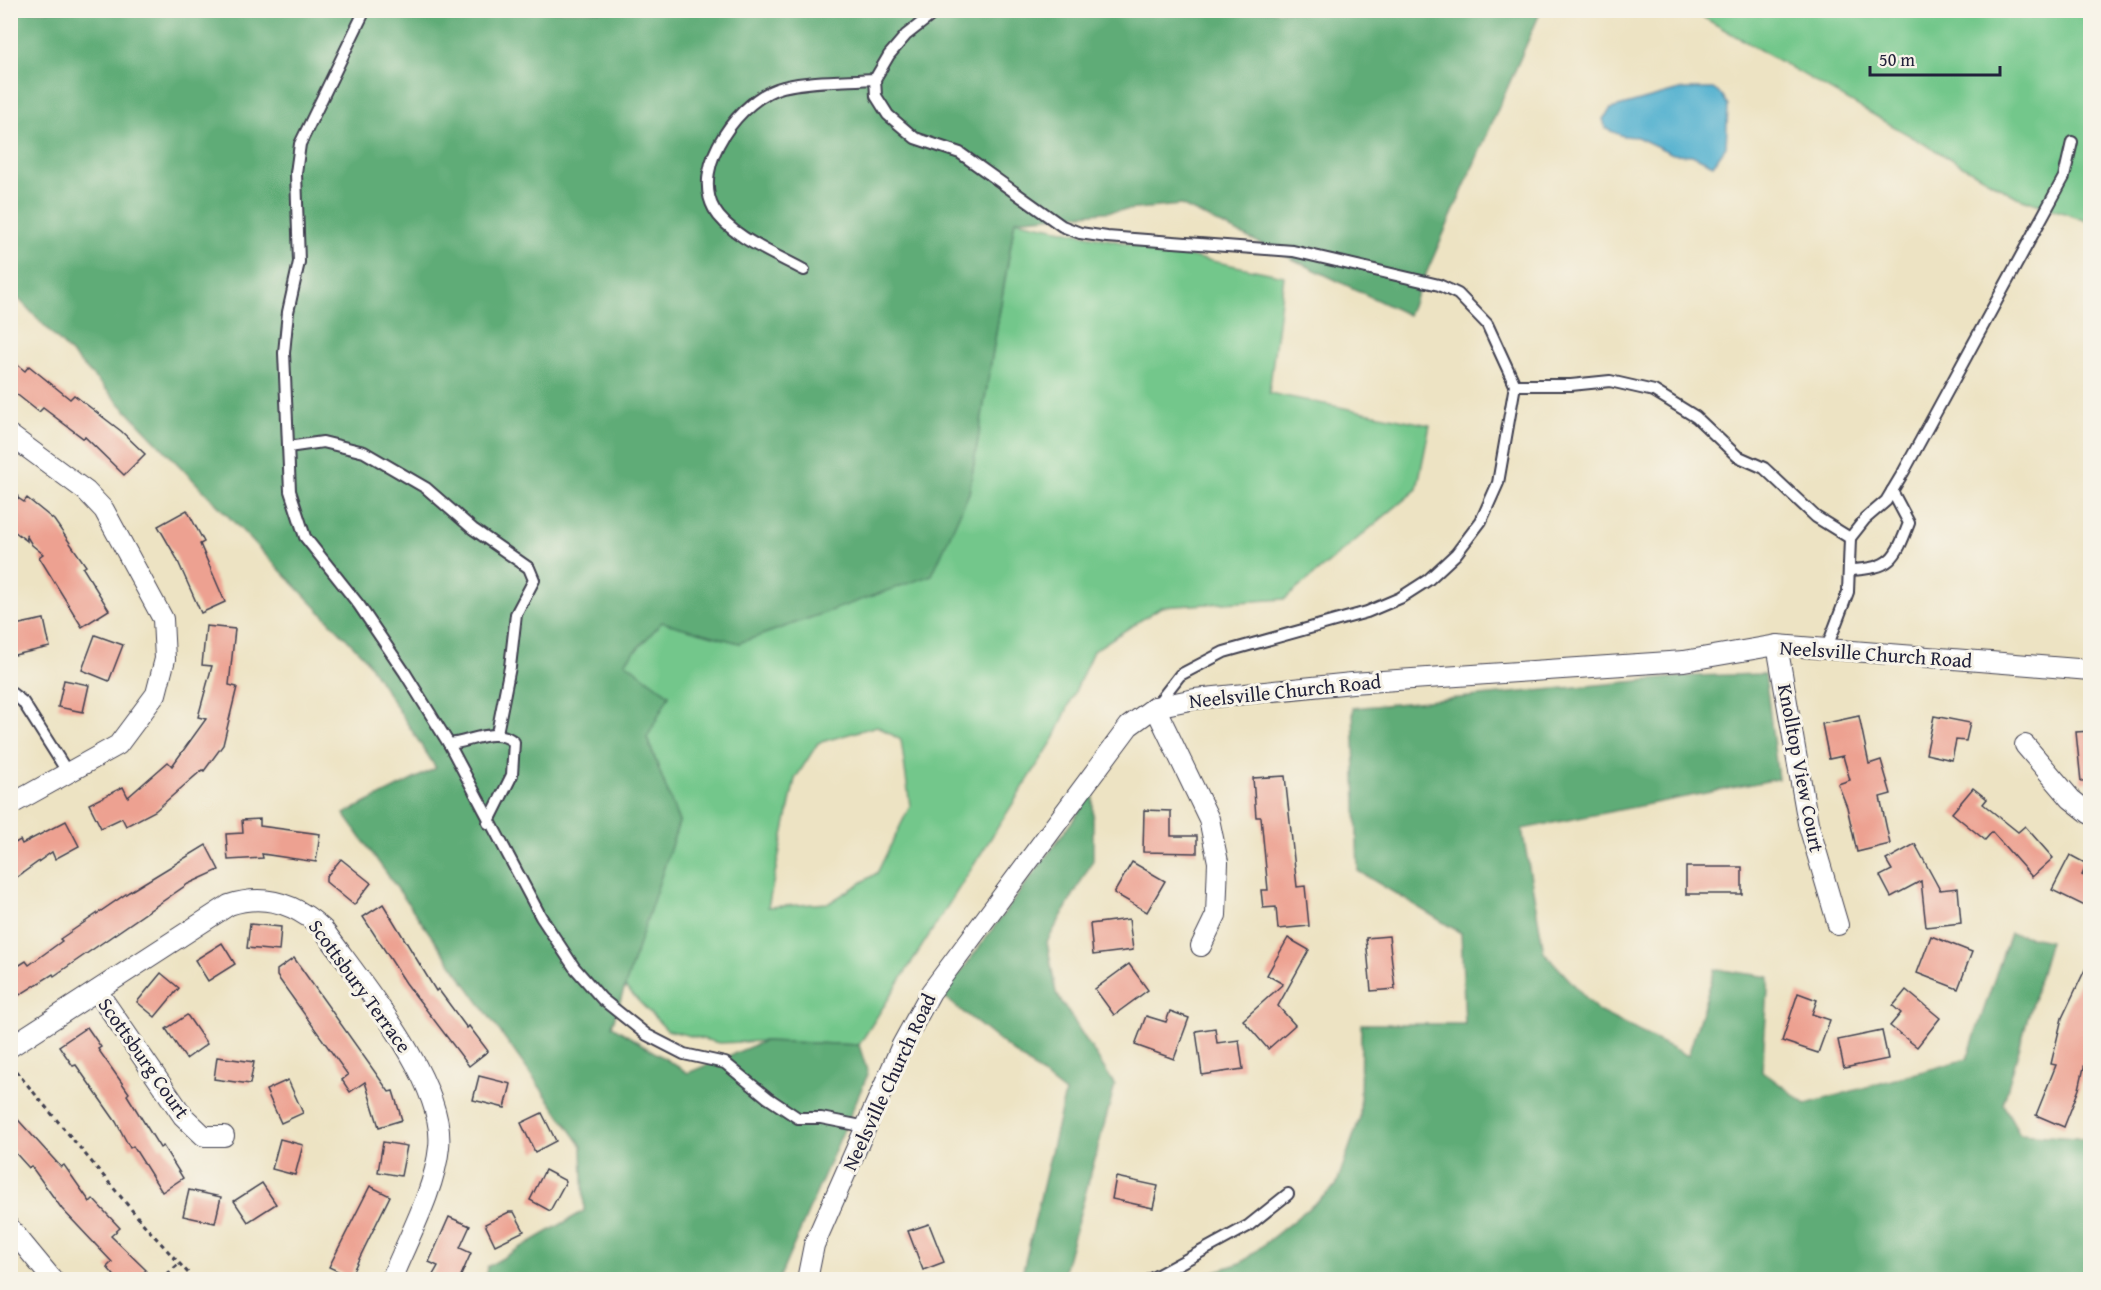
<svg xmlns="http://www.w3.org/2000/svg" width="2101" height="1290" viewBox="0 0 2101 1290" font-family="'Gentium Book Plus',serif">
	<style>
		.green { fill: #73c78b; stroke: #4a7463; stroke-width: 1.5; fill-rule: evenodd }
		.forest { fill: #5eac77; stroke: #406759; stroke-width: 1.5 }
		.water { fill: #51b0cf; stroke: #3a6985; stroke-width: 1.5 }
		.building { fill: #eda191 }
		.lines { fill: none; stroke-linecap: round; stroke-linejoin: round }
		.service-casing { stroke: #403f4f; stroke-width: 14 }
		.minor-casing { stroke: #403f4f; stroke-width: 22 }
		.path { stroke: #403f4f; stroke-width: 3; stroke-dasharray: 4.5 4.5; stroke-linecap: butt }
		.service { stroke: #fff; stroke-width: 10 }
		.minor { stroke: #fff; stroke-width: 20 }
		.labels { text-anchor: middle; stroke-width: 6; stroke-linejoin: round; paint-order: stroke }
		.street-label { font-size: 20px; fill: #22223b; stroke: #f7f3e8 }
	</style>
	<rect width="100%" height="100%" fill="#f7f3e8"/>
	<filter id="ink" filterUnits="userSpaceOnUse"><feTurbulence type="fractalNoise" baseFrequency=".0167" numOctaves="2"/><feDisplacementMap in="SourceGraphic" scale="12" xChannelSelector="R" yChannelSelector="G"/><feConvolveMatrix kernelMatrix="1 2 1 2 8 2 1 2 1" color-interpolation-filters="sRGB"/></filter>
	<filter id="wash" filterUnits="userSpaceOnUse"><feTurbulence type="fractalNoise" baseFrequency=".008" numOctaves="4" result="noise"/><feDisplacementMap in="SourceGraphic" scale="24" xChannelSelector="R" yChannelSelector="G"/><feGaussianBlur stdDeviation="1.35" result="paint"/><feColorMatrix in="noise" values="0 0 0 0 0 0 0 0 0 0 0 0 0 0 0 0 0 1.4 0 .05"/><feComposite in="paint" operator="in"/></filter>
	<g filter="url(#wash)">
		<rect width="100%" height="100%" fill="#ede3c3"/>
		<g class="green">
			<path d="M1692,11H2090V222L2017,197Z"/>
			<path d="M1015,220L1284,276L1269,393L1430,425L1417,489L1285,599L1161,607L1093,651L1054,739L859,1045L764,1041L719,1043L667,1030L623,985L679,822L647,738L669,695L624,663L662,622L740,643L969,493ZM877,726L901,740L910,806L877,873L829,903L768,907L795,779L818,743Z"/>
		</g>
		<g class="forest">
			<path d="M11,11H1541L1408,315L1181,205L1015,220L969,493L932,575L739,643L662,622L625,662L669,695L647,738L679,822L612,1026L688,1073L764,1041L859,1045L868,1074L779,1279H485L487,1267L584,1211L582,1146L344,814L436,768L365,658L11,291Z"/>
			<path d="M1765,674L1778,779L1522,829L1544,952L1598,1011L1688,1056L1715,969L1769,977L1762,1071L1806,1104L1967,1059L2010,933L2050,941L2003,1104L2020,1134L2090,1139V1279H1190L1241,1263L1336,1186L1360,1117L1361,1024H1465L1461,933L1358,871L1353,708L1692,676Z"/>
			<path d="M1093,793V860L1047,942L1056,993L1115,1085L1062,1279H1021L1065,1093L943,996Z"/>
		</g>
		<path class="water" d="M1683,89H1713L1723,96L1728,106L1726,147L1713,165L1692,155L1673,154L1637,137L1623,136L1606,129L1603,119L1611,109Z"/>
		<g id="blocks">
			<g class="building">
				<path d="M10,359L25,371L29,366L70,399L74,395L121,431L145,454L124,475L85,437L83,438L43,408L39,412L10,389Z"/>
				<path d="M10,492H17L18,498L24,502L27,498L54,520L86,566L83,568L109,610L82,627L39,557L43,554L32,545L26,535L27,541L10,528Z"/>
				<path d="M187,510L204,542L200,544L225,602L201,613L176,557L158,526Z"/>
				<path d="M44,619L50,647L10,656V626Z"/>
				<path d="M206,626L235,629L229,685L237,687L223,745L204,771L202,770L155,811L126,826L122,818L101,828L89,804L123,787L128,797L168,762L172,766L206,719L198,717L212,666L202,665Z"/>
				<path d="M95,635L123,645L109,681L82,670Z"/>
				<path d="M64,680L89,685L83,712L58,707Z"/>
				<path d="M1859,716L1869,764L1881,760L1891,794L1880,797L1890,844L1857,852L1847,807L1838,784L1850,780L1843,756L1829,759L1822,724Z"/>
				<path d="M1934,716L1970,723L1966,741L1956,740L1952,760L1926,754Z"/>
				<path d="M2091,731V781L2081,782L2076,732Z"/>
				<path d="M1285,776L1297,887L1305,886L1309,926L1278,929L1276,907L1263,908L1261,890H1268L1261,817H1256L1253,778Z"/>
				<path d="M1973,788L1987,799L1983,804L2018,832L2025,826L2053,858L2032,877L1992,832L1985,840L1952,813Z"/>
				<path d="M1144,810L1171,811V836H1197V853L1143,852Z"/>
				<path d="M260,819V826L320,834L316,862L262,854L263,858L228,860L226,834L243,833L242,820Z"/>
				<path d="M66,821L79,846L55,859L52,852L10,882V846L20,840L22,844Z"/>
				<path d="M1915,844L1940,890L1958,888L1961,923L1926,927L1921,881L1891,897L1880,876L1892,870L1886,860Z"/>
				<path d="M206,845L219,870L188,884L54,976L53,974L10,1001V971L26,961L29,965L62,941L60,939L129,892Z"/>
				<path d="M2070,855L2087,864L2082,875L2091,879V909L2052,890Z"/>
				<path d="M341,859L371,883L354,905L326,882V877Z"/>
				<path d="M1132,862L1165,881L1147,912L1114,893Z"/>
				<rect x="1686" y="867" width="56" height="27"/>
				<path d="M383,904L436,991L438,989L467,1028L469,1026L488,1051L469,1066L406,983L363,917Z"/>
				<path d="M1129,919L1133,950L1093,955L1090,924Z"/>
				<path d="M250,924L281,927L279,951L247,948Z"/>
				<path d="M1389,936L1395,989L1371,991L1366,938Z"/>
				<path d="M1931,936L1972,952L1958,989L1917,973Z"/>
				<path d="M1288,938L1309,950L1278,1006L1295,1025L1268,1049L1243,1020L1283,984L1267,975Z"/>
				<path d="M222,943L235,964L208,981L195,960Z"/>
				<path d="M2091,957V1037L2079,1089L2064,1127L2036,1115L2056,1065L2051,1064L2062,1018Z"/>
				<path d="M294,958L389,1092L393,1091L402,1120L379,1127L365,1082L350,1092L342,1080L348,1075L277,976V970Z"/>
				<path d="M1129,964L1148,990L1114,1015L1095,989Z"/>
				<path d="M161,973L179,988L155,1017L137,1002Z"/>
				<path d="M1906,990L1940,1018L1917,1047L1890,1026L1901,1013L1893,1006Z"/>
				<path d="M1798,993L1817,1000L1812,1014L1830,1020L1818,1053L1782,1041Z"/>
				<path d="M1170,1011L1189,1018L1174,1059L1135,1045L1146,1016L1166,1022Z"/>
				<path d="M187,1015L207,1044L186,1059L166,1029Z"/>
				<path d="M87,1027L101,1047L98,1049L129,1093L127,1095L160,1148L163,1146L183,1178L162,1192L133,1146L130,1148L116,1122L76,1065L73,1066L59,1046Z"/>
				<path d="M1215,1028L1217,1043L1239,1040L1243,1069L1202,1075L1196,1031Z"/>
				<path d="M1882,1031L1888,1059L1844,1068L1838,1040Z"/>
				<path d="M217,1057L254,1062L250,1084L214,1079Z"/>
				<path d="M479,1076L511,1084L505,1108L473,1100Z"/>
				<path d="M288,1080L303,1113L281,1123L266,1090Z"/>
				<path d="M10,1111L61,1167L64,1165L90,1202L93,1199L120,1228L111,1236L146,1270L136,1280H118L107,1267L112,1262L62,1209L31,1166L29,1168L10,1147Z"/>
				<path d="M542,1113L556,1141L535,1152L521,1123Z"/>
				<path d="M280,1139L303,1145L295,1175L272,1169Z"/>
				<path d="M383,1142L407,1146L401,1176L378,1172Z"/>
				<path d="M545,1170L566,1181L550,1211L530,1200Z"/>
				<path d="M1116,1177L1158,1186L1153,1208L1112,1199Z"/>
				<path d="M262,1183L276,1204L248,1222L234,1201Z"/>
				<path d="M370,1186L390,1196L350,1277L329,1267Z"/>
				<path d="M189,1190L221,1197L215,1223L183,1216Z"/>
				<path d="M509,1212H514L524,1231L495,1245L485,1224Z"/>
				<path d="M449,1217L470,1226L460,1248L471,1253L459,1280H430L438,1266L429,1262Z"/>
				<path d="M929,1224L944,1262L923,1270L908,1231Z"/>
			</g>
		</g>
	</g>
	<g filter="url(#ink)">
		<use href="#blocks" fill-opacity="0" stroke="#403f4f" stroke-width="1.5"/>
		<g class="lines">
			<g class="service-casing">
				<g id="service">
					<path d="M365,10L300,144L296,173L299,262L288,312L284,353L290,491L305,537L359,605L405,673L449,744L541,917L574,967L602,999L647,1035L684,1054L725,1063L768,1098L798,1118H821L867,1127"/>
					<path d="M938,10L906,35L889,55L875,79L876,96L888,115L915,138L960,153L1062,226L1080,233L1107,237L1293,251L1439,285L1458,294L1487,324L1515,385L1498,483L1481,521L1456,554L1428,580L1400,598L1367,612L1224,652L1180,675L1155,707"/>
					<path d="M804,270C777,255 729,236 714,209C690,166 741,97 783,87C812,80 845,81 875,79"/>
					<path d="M1515,385H1571L1610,381L1654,391L1696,417L1737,456L1764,468L1816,517L1850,538"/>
					<path d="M288,447L323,442L364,452L426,488L473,529L529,568L534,580L516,614L510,667L497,733"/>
					<path d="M1850,570C1891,568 1895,560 1909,523L1892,491"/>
					<path d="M1826,650L1848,592L1850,538L1865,519L1886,501L1904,471L2064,177L2072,142"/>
					<path d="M10,692L23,702L68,773"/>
					<path d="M449,744C471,742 496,726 514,742L512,775L488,823"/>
					<path d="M1149,1280L1248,1226L1288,1194"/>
				</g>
			</g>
			<g class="minor-casing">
				<g id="minor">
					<path d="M10,435L86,491L104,510L163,619L165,659L156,694L118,745L10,805"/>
					<path d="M1777,645L1808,823L1838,925"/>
					<path d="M1155,707L1209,819L1218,862L1216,915L1201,946"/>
					<path d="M2025,745L2071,799L2090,814"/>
					<path d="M97,991L183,1116L204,1136H224"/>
					<path d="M10,1047L229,905C265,893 296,904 323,929C360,981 446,1082 439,1147C435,1190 407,1240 391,1280"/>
					<path d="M10,1228L53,1280"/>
					<path d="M807,1280L814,1245L832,1204L902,1045L931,992L1129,726L1155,707L1195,699L1352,683L1684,661L1777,645L2090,670"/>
				</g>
			</g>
			<g class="path">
				<path d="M10,1064L146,1227L190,1275"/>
				<path d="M160,1280L179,1264"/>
			</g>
			<use href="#service" class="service"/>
			<use href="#minor" class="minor"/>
		</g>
	</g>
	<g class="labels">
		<g class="street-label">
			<text transform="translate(1876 654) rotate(4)" y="7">Neelsville Church Road</text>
			<text transform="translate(1285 691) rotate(-6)" y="7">Neelsville Church Road</text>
			<text transform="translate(1801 768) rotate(79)" y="7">Knolltop View Court</text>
			<text transform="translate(360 986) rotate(54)" y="7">Scottsbury Terrace</text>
			<text transform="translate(144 1058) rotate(55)" y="7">Scottsburg Court</text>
			<text transform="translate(889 1082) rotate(-65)" y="7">Neelsville Church Road</text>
		</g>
	</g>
	<rect width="2101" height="1290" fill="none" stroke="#f7f3e8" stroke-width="36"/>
	<path d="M1870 66v9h130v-9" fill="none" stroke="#22223b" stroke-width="3"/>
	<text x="1879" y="66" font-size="18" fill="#22223b" stroke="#f7f3e8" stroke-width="4.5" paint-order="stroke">50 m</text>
</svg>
